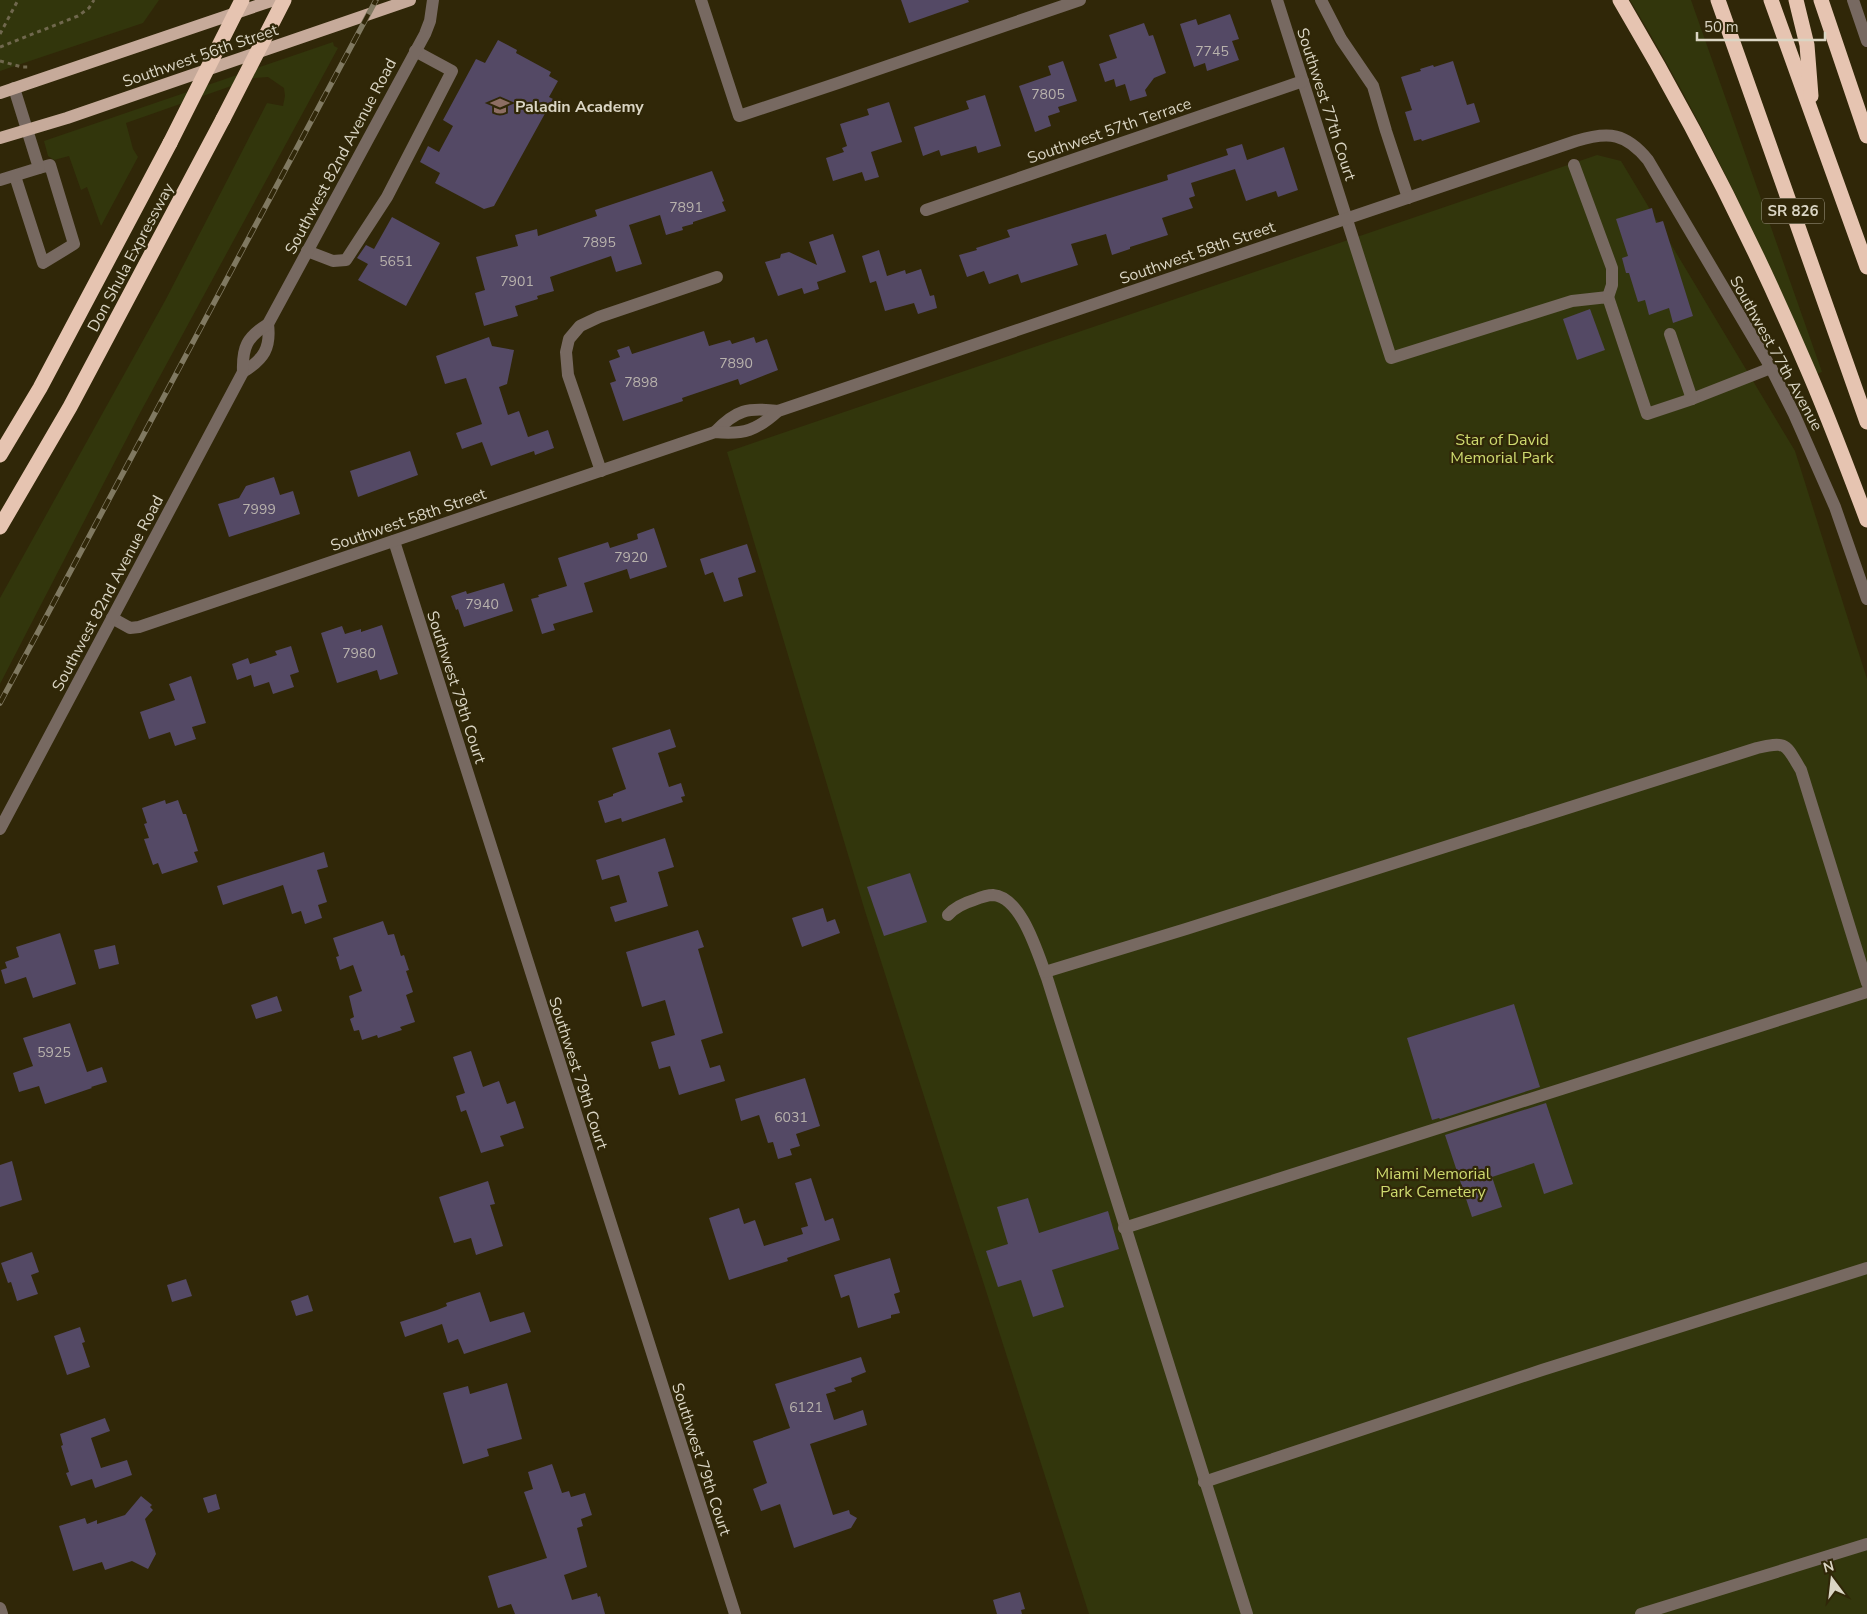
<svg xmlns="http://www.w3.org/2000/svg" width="1867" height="1614" viewBox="0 0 1867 1614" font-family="'Nunito Sans',sans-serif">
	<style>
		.green { fill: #32360c }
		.building { fill: #544965 }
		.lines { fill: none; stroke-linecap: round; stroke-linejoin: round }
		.path { stroke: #70684e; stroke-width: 3; stroke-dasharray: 4 4; stroke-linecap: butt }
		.minor { stroke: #776961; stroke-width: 12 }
		.major { stroke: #c6aa9a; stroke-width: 12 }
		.highway { stroke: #e6c4b1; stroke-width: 15 }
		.rail-casing { stroke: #807961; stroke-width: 5.5 }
		.rail { stroke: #302708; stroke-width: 4; stroke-dasharray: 11; stroke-linecap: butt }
		.highway-bridge { stroke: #e6c4b1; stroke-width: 15 }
		.labels { text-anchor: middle; stroke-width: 4.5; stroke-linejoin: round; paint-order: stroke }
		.number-label { font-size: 14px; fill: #b8b2ac }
		.shield { fill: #302708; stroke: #a7a18c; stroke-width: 1 }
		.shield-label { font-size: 15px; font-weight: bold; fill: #dad5c4 }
		.street-label { font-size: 16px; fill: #dad5c4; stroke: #302708 }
		.poi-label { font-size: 16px; font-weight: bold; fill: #dad5c4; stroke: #302708; text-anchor: start }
		.park-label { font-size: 16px; fill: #ceda6f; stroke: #302708 }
	</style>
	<rect width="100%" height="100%" fill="#302708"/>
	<g class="green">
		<path d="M0,0H159L143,23L0,71Z"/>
		<path d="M1630,0H1691L1822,372L1816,374C1762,246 1702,119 1630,0Z"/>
		<path d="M333,42L334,46L338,48L140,413L0,684V598L166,299L267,103L283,106L285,96L284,88L268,77L254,78L126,123L133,149L138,157L101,226L87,187L81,190L69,156L54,160L48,156L44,141Z"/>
		<path d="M1597,155L1621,161L1795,451L1867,679V1614H1089L865,911L727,452Z"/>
	</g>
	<g class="building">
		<path d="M901,0H968L969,2L909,23Z"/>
		<path d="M1230,14L1239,39L1232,41L1239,60L1207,71L1205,63L1194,67L1180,24L1196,19L1198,25Z"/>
		<path d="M1144,23L1149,36L1153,35L1166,73L1154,78L1145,90L1147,96L1130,101L1125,84L1116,87L1114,79L1105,82L1099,64L1117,58L1109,35Z"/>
		<path d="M498,40L517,50L516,53L551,72L549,76L558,81L549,97L553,99L494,206L484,209L435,183L440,173L420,162L428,146L439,152L453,126L443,120L476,59L485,63Z"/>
		<path d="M1063,61L1077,101L1058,107L1060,112L1048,116L1051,126L1035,132L1019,86L1051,75L1048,66Z"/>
		<path d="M1453,61L1467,105L1474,103L1480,122L1422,141L1421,139L1414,141L1405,112L1412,110L1401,77L1421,71L1420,69L1433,65L1434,67Z"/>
		<path d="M985,95L1001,146L978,153L976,146L941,156L939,150L923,156L914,127L969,109L966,101Z"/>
		<path d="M889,102L902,142L871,152L879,177L865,181L862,172L833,181L826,158L844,152L842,148L847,146L840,124L869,115L867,109Z"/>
		<path d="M1242,144L1247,160L1284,147L1298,190L1278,197L1276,191L1246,201L1235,169L1191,183L1195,196L1189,198L1193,208L1162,218L1168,235L1130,247V249L1112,255L1106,234L1071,244L1078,265L1021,283L1018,274L989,284L984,271L967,277L959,255L977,250L976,248L1010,237L1007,230L1168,180L1167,175L1228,155L1226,149Z"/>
		<path d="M712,171L724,201L722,202L726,211L693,222V224L682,227L683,230L666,235L660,215L629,225L642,264L616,272L611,256L550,277L554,291L537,296L538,299L515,306L518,316L484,326L475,293L485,290L476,257L518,246L515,235L537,229L538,236L597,216L595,210Z"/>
		<path d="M1652,208L1656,223L1663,221L1693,316L1673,323L1669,308L1649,315L1645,300L1638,302L1629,273H1626L1622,258L1628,256L1616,219Z"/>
		<path d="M392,217L440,243L406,306L358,280L368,264L357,258L366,245L374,249Z"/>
		<path d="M833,234L846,272L817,282L819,289L804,294L802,288L778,296L765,262L780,258L781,254L789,252L817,265L809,242Z"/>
		<path d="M879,250L887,276L905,270L906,274L921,269L930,296L934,295L937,308L918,314L914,303L885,311L876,281L870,283L862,256Z"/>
		<path d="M1590,309L1605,350L1577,360L1563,319Z"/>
		<path d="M704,331L709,346L730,340L732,344L754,337L756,343L767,339L778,370L740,385L738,379L682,398L683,401L623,421L610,383L616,381L609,361L620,357L617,350L629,346L632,354Z"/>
		<path d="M489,337L492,346L514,350L507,384L499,387L508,415L519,411L528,437L548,430L554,448L535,455L534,451L491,466L482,442L462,449L456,433L482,424L466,378L445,384L436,356Z"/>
		<path d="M410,451L418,475L358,497L350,471Z"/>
		<path d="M274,477L280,495L293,491L300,514L229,537L218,504L239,498L246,486Z"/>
		<path d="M654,528L667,567L630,579L627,569L584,583L593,612L553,624L555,630L542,634L531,599L539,597L538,595L567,586L558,558L608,542L610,548L638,539L637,534Z"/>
		<path d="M747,544L756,572L738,578L743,596L724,602L713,572L705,575L700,559Z"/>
		<path d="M504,583L513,611L464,627L458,609L456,610L451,596L466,591L467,594Z"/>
		<path d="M382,625L398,674L380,680L377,670L337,683L321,633L342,626L345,634L361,629V632Z"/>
		<path d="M291,646L299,672L290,675L294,687L273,694L269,682L254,687L251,675L237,680L232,664L248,658L250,664L277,655L275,651Z"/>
		<path d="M191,676L206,723L192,727L196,739L175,746L170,732L149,739L140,712L175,700L169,684Z"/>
		<path d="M670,729L676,747L658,753L669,787L681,783L685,796L681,797L683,802L622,822L621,818L605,823L598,801L613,796V794L626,789L612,748Z"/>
		<path d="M165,800L166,804L178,800L183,814H186L198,851L194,852L198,862L162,874L158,863L153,865L144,839L149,838L144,824L147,823L142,808Z"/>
		<path d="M665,838L674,867L658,872L668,906L615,922L610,907L627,902L619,875L602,880L596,860Z"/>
		<path d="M324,852L328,867L317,870L327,902L318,905L322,918L305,924L301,911L292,914L283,885L223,905L217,886Z"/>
		<path d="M910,873L927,922L884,936L867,887Z"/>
		<path d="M823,908L827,922L835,919L840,933L802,947L792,918Z"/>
		<path d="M383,921L388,935L394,934L401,956L404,955L409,970L406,971L413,992L406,995L415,1022L400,1027L402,1030L378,1038L377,1035L362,1040L359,1030L354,1031L350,1019L354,1017L349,996L362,991L353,965L340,970L336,957L339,956L333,938Z"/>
		<path d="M698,930L704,947L698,949L723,1033L701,1040L710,1068L720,1065L725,1081L679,1095L670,1066L659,1069L651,1042L675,1035L665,1000L642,1007L626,952Z"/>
		<path d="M60,933L76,984L33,998L26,977L5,984L1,970L7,968L5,962L19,957L16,947Z"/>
		<path d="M115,945L119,964L99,969L94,950Z"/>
		<path d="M277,996L282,1011L256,1019L251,1005Z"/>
		<path d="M1514,1004L1540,1087L1440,1119L1439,1118L1432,1120L1407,1038Z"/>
		<path d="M70,1023L87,1072L102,1067L107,1082L91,1087L92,1088L45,1104L39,1086L19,1092L13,1073L33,1066L23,1038Z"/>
		<path d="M471,1051L483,1087L499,1081L507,1104L515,1101L524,1128L500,1136L504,1146L481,1153L466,1110L461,1112L456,1096L465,1093L453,1057Z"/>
		<path d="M805,1078L820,1126L796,1134L800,1146L790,1149L792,1155L778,1159L773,1142L768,1143L759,1115L741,1121L735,1099Z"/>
		<path d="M1546,1103L1573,1184L1544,1194L1534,1163L1492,1177L1502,1207L1472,1217L1445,1135Z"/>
		<path d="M12,1161L22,1200L0,1207V1165Z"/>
		<path d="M811,1178L825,1221L833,1218L840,1240L787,1258L788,1261L729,1280L709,1218L739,1208L744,1224L755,1220L764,1246L803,1234L801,1228L808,1226L795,1183Z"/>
		<path d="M488,1181L495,1204L490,1205L503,1246L476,1255L471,1238L454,1243L439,1197Z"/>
		<path d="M1028,1198L1039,1233L1108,1211L1119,1249L1052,1270L1064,1307L1033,1317L1021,1280L998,1287L986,1251L1008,1244L997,1207Z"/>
		<path d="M32,1252L39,1272L31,1275L38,1294L17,1301L11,1282L8,1283L1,1263Z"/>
		<path d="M890,1258L900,1292L894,1294L900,1313L891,1315V1318L858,1328L849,1295L841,1298L834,1275Z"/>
		<path d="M186,1279L192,1296L172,1302L167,1285Z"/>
		<path d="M480,1292L490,1322L524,1312L531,1332L464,1354L458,1339L448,1343L442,1324L405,1337L400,1322L437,1310L447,1306L446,1303Z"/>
		<path d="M308,1295L313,1311L296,1316L291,1301Z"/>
		<path d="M80,1327L85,1342L82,1343L90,1367L67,1375L54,1336Z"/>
		<path d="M861,1357L866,1372L851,1378L852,1382L834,1388L836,1391L826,1394L834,1420L863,1410L867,1425L810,1444L833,1515L849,1510L850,1514L857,1518L851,1528L794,1548L780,1504L761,1511L753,1489L767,1483L753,1441L790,1428L775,1384Z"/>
		<path d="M507,1383L522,1439L487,1449L489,1456L463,1464L443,1393L468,1386L470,1394Z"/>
		<path d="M105,1418L110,1431L91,1438L101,1468L127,1460L132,1475L95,1488L92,1479L71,1486L66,1473L69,1472L61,1446L63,1445L60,1434Z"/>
		<path d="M552,1464L562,1493L569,1491L571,1497L585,1493L592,1515L581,1519L583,1526L577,1528L587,1567L564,1575L572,1600L597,1593L598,1597L600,1596L605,1614H515L511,1604L498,1608L488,1576L547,1558L524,1492L533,1489L528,1472Z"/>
		<path d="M216,1494L220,1509L208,1513L203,1498Z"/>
		<path d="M141,1496L152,1505L150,1507L153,1510L145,1519L156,1554L148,1569L132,1561L105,1570L102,1562L73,1571L59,1526L85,1518L87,1524L97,1520V1524L125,1515Z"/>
		<path d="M1020,1592L1025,1609L1021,1610L1022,1614H997L993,1600Z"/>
	</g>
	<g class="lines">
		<g class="path">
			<path d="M0,34L18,0"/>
			<path d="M0,47L78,16L89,8L94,0"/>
			<path d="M0,61L22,67H29"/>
		</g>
		<g class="minor">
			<path d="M701,0L739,116L838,83L1080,0"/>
			<path d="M1277,0L1391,358L1572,301L1608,297L1647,414L1692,399L1771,368"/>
			<path d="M1321,0L1341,39L1373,86L1386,131L1408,198"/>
			<path d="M1853,0L1867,41"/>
			<path d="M1574,165L1612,268V285L1608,297"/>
			<path d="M15,176L43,263L74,244L50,165L39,168"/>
			<path d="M0,180L39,168L14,88"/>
			<path d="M926,210L1303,81"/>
			<path d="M307,251L333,261L346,260L387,197L452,71L415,51"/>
			<path d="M1670,334L1692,399"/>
			<path d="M243,372C264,359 271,348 268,324"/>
			<path d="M715,432C736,410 748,407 778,411"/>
			<path d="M601,471L568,375L566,352L569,339L580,326L599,317L717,277"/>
			<path d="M394,541L735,1614"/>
			<path d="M112,618L130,628L139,627L715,432C744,435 757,430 778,411L1576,141C1609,131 1626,133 1648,160L1771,368L1794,414L1835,507L1867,599"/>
			<path d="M0,829L243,372C242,347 247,337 268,324L425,34L430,21L433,0"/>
			<path d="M948,915C955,907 964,903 974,900C979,898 987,895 993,895C1022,897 1038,955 1047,978L1247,1614"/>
			<path d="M1045,972L1186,929L1757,748C1788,741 1785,744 1801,770L1867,983"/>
			<path d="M1124,1228L1867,992"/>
			<path d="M1204,1482L1542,1370L1867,1268"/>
			<path d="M0,1608L2,1614"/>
			<path d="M1641,1614L1867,1544"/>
		</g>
		<g class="major">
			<path d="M0,93L274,0"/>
			<path d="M0,138L67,118L410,0"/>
		</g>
		<g class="highway">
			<path d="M1620,0C1689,116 1751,237 1804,361C1827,413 1847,467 1867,520"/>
			<path d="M1718,0L1867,422"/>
			<path d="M1771,0L1867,267"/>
			<path d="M1796,0L1807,45L1811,96"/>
			<path d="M1821,0L1867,136"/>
			<path d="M0,455L40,388L170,143"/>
			<path d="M0,527L70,407L223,119"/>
		</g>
		<g class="rail-casing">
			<path id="rail" d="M0,703L376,0"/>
		</g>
		<use href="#rail" class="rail"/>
		<g class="highway-bridge">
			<path d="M223,119L284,0"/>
			<path d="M170,143L242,0"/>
		</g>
	</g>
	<defs>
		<g id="school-bare" transform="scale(1.5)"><path d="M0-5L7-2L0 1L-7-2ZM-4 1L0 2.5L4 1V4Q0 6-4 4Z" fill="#8d6e63" stroke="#302708" stroke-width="2.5" paint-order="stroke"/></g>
	</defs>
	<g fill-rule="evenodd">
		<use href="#school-bare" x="500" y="106"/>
	</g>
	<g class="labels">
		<g class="number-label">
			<text x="1212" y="56">7745</text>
			<text x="1048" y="99">7805</text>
			<text x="686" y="212">7891</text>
			<text x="599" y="247">7895</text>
			<text x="396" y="266">5651</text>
			<text x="517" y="286">7901</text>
			<text x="736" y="368">7890</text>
			<text x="641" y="387">7898</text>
			<text x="259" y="514">7999</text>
			<text x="631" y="562">7920</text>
			<text x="482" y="609">7940</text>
			<text x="359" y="658">7980</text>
			<text x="54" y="1057">5925</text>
			<text x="791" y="1122">6031</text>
			<text x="806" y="1412">6121</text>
		</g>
		<rect class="shield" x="1762" y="198.5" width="62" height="25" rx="4"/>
		<g class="shield-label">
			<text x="1793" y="216">SR 826</text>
		</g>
		<g class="street-label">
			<text transform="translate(200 55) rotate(-19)" y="6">Southwest 56th Street</text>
			<text transform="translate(1327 104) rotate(72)" y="6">Southwest 77th Court</text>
			<text transform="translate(1109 130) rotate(-19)" y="6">Southwest 57th Terrace</text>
			<text transform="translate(340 156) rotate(-62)" y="6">Southwest 82nd Avenue Road</text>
			<text transform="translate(1197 252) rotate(-19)" y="6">Southwest 58th Street</text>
			<text transform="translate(130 257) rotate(-62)" y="6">Don Shula Expressway</text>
			<text transform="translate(1777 353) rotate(61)" y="6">Southwest 77th Avenue</text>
			<text transform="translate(408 519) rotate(-19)" y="6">Southwest 58th Street</text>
			<text transform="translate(107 593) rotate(-62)" y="6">Southwest 82nd Avenue Road</text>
			<text transform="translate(457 687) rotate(72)" y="6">Southwest 79th Court</text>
			<text transform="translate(579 1073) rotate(72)" y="6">Southwest 79th Court</text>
			<text transform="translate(702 1459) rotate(72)" y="6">Southwest 79th Court</text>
		</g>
		<g class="poi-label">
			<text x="515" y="112">Paladin Academy</text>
		</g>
		<g class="park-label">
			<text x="1502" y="445">Star of David<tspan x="1502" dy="18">Memorial Park</tspan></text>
			<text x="1433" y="1179">Miami Memorial<tspan x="1433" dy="18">Park Cemetery</tspan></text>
		</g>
	</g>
	<g transform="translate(1832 1579) rotate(345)" stroke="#302708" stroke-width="4" paint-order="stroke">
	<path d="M0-4L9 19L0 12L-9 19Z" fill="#dad5c4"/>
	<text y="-8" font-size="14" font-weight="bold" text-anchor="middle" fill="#dad5c4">N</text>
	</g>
	<path d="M1697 32v8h128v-8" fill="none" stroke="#dad5c4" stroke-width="2.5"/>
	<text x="1704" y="32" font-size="15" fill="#dad5c4" stroke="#302708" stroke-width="4" paint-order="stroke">50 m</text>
</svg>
